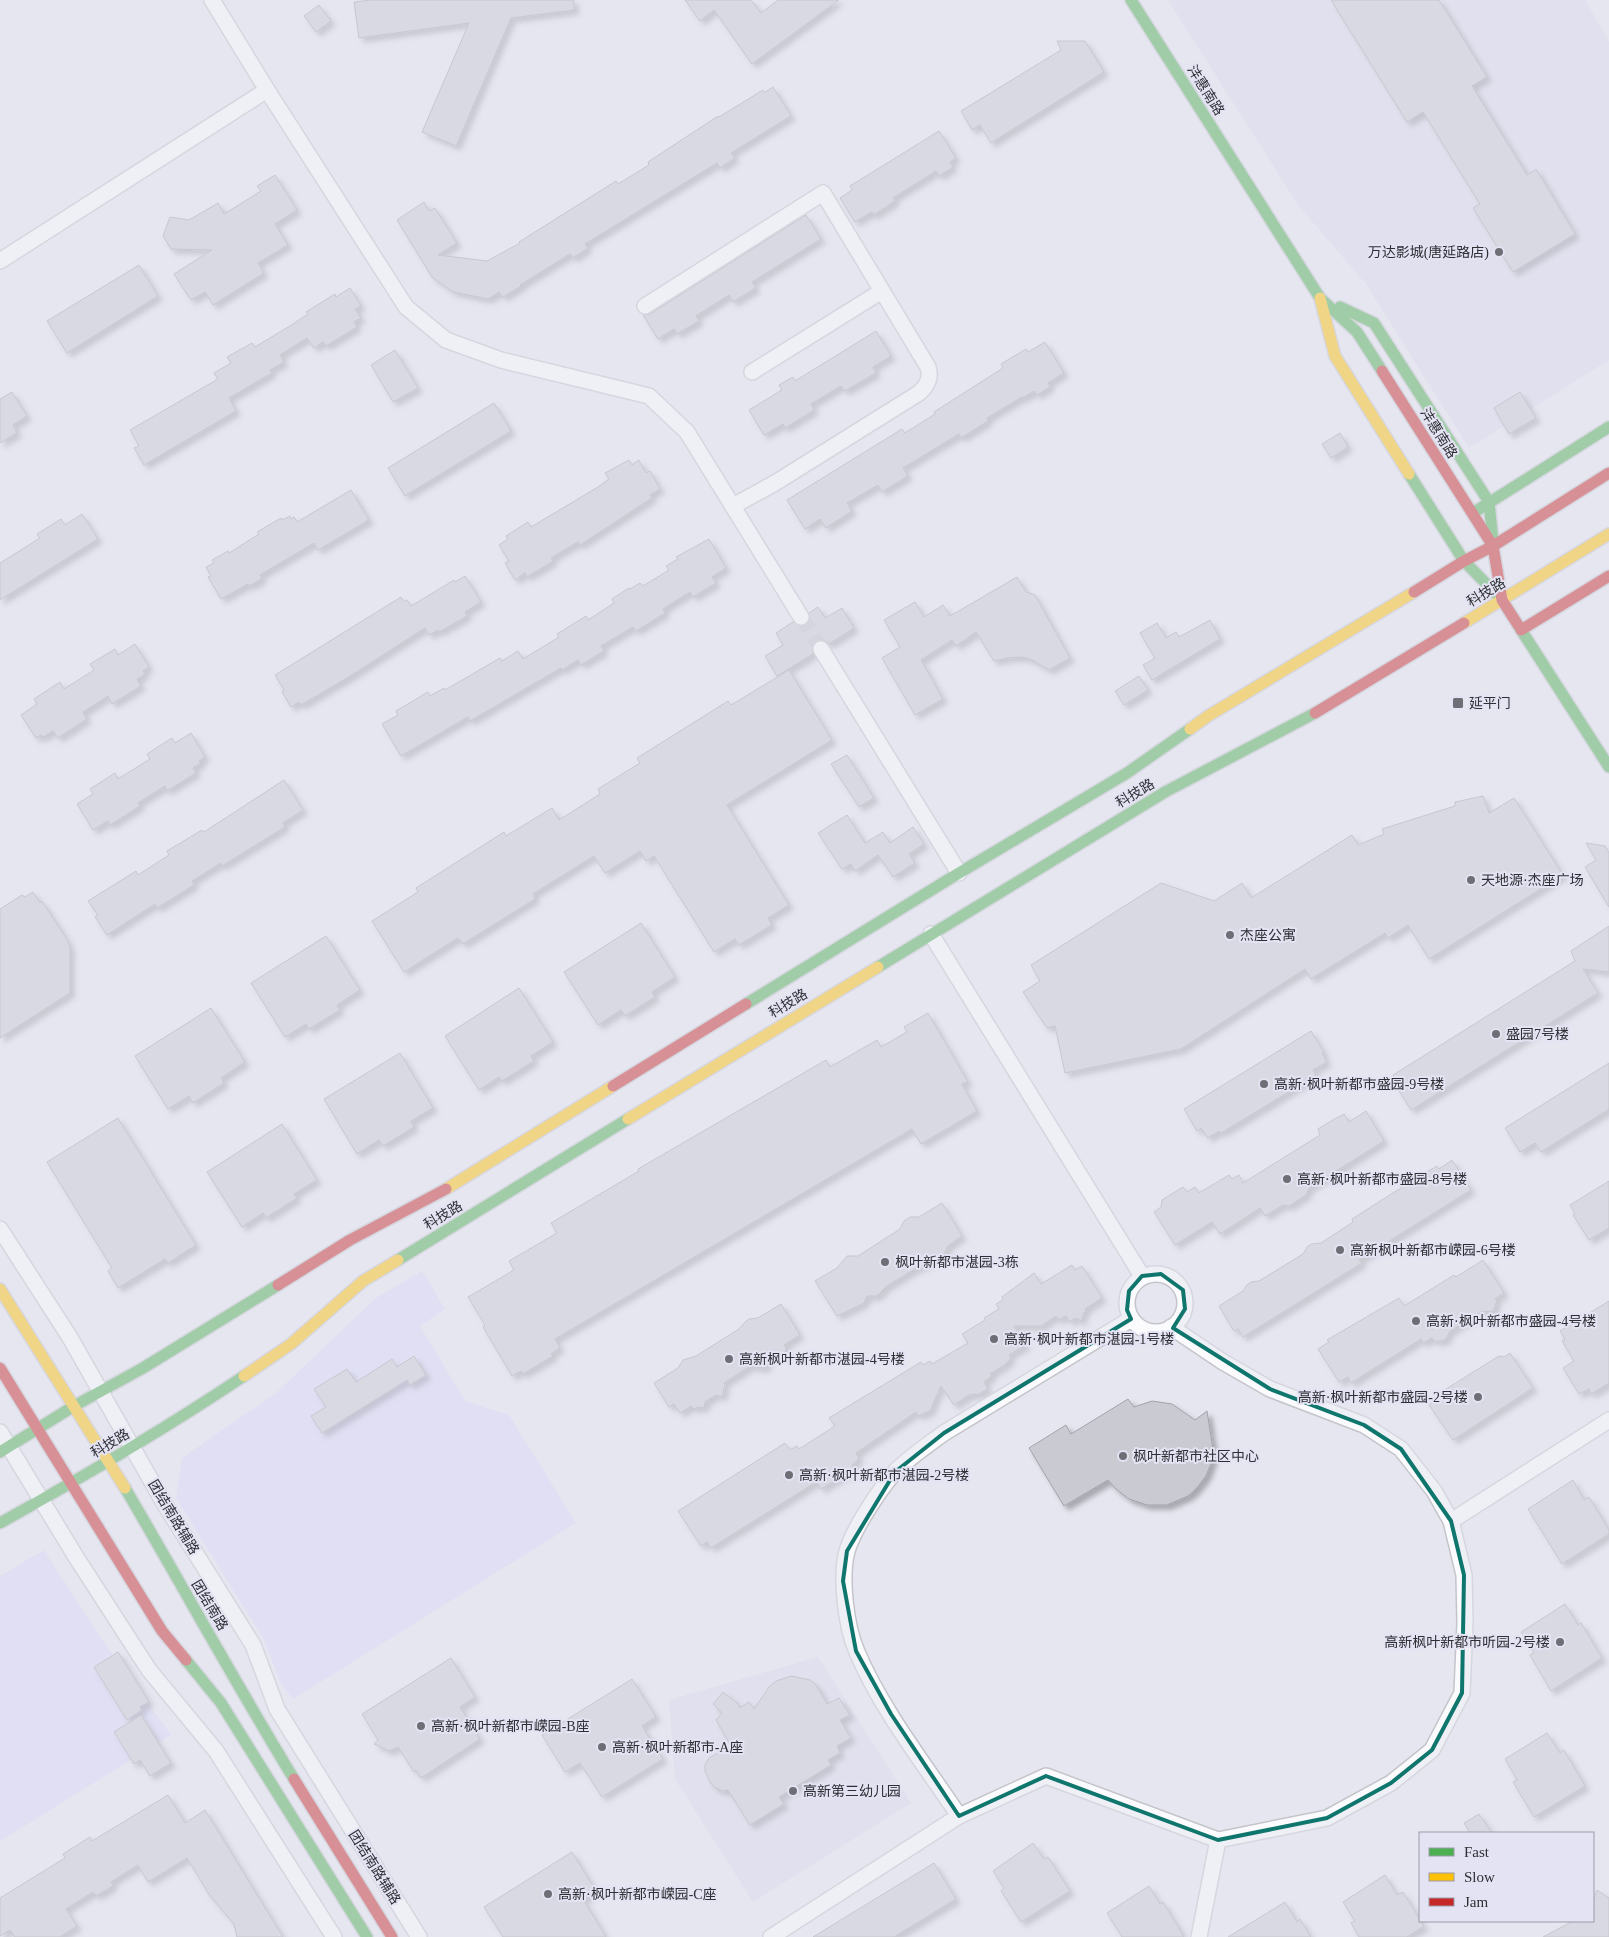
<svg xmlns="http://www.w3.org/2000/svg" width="1609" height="1937" viewBox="0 0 1609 1937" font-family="'Times New Roman','Noto Sans SC',serif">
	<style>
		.built { fill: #dadaeb }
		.green { fill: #d9d8f8 }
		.building { fill: #cacad2; stroke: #a2a2a9; filter: url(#shadow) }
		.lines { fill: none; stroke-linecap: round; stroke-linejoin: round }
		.street-tunnel { stroke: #c1c1ca; stroke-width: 15; stroke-dasharray: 15 8; stroke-linecap: butt }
		.street-casing { stroke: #c4c4cb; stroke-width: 18 }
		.fast-casing { stroke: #c4c4cb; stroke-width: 14 }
		.slow-casing { stroke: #c4c4cb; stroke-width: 14 }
		.jam-casing { stroke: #c4c4cb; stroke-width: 14 }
		.street { stroke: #fbfbfd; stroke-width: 15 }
		.fast { stroke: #4caf50; stroke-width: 11 }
		.slow { stroke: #ffc107; stroke-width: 11 }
		.jam { stroke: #c62828; stroke-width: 11 }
		.marked { fill: none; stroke: #0f766e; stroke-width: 4; stroke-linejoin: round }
		.poi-dot { fill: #6e6e76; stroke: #e3e3f3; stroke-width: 2 }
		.labels { text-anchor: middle; stroke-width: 4; stroke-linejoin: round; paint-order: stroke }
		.street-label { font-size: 14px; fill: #2e2e34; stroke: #e3e3f3 }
		.poi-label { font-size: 14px; fill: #2e2e34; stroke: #e3e3f3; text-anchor: start }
	</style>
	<defs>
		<filter id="shadow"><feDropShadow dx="4.5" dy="4.5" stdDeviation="2.5" flood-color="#0004"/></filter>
	</defs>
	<rect width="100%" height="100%" fill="#e6e6f0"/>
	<g class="built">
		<path d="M1168,0H1585L1609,42V360L1469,448L1366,284L1299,206Z"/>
		<path d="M818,1657L911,1803L753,1902L675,1779L669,1700Z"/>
	</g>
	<g class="green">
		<path d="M422,1271L445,1309L420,1326L465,1401L509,1415L576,1523L293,1699L280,1682L265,1641L176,1498L182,1458L276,1393L376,1298Z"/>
		<path d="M44,1550L100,1637L171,1735L0,1841V1576Z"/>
	</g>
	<g class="building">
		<path d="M371,0H574V10L511,18L456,146L422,132L469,23L359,38L354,2Z"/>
		<path d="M685,0H751L761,13L778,0H839L752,64L714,10L700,21Z"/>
		<path d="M1331,0H1439L1487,77L1472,86L1527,175L1536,169L1575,234L1513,272L1473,208L1480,204L1423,112L1407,122Z"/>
		<path d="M319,5L331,21L316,32L304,16Z"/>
		<path d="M1057,41H1085L1104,72L991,143L980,125L972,130L961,111L1061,50Z"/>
		<path d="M773,87L791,116L731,153L735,158L720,168L717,163L585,244L588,248L573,258L570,254L520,285L521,286L503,297L499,292L488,299L453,292L432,277L397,220L424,202L429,211L435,208L457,243L438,255L487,261L520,243L519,242L616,181L618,184L649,165L648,162L718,116L719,117L763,90L764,93Z"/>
		<path d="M939,131L956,158L950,162L953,167L939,176L936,171L893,198L895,201L874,215L872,212L855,222L840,198L852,190L850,186Z"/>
		<path d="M275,175L297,210L275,224L288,245L258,263L264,273L213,305L205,292L191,300L174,274L212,250L171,249L163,236L170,217L189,220L218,203L224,214L261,191L257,186Z"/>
		<path d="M806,215L821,239L752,282L756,288L733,302L729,295L696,316L699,321L677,334L674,329L658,339L643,315L650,314Z"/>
		<path d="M139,265L158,296L67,353L47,321Z"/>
		<path d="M350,288L361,306L355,309L361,318L354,322L357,327L326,346L323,342L314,348L307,338L280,355L284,362L270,370L272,373L229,398L236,411L144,465L134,448L139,446L130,430L218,379L214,373L231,363L227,357L252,343L255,347L293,324L308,314L306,312L335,294L336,297Z"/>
		<path d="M876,331L891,356L873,367L876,373L845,391L841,386L811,404L814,410L785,428L783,424L764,435L749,410L782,390L779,385L793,377L795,381Z"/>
		<path d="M1045,342L1064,373L1048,383L1050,387L1037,395L1034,391L1023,398L1022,397L987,418L988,421L961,438L959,434L903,468L908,476L882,492L878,485L847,503L852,511L826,528L820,519L805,529L787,500L902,429L905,433L935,414L934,412L1003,368L1001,364L1026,349L1028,352Z"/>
		<path d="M395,350L418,388L393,402L371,365Z"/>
		<path d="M12,392L27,416L13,425L17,433L0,443V399Z"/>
		<path d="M1520,392L1536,418L1509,434L1494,408Z"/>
		<path d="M494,403L511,431L405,496L388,468Z"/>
		<path d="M1340,433L1348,447L1331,458L1322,444Z"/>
		<path d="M629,460L632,465L639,460L646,473L650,471L660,489L650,495L652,498L580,545L578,542L551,558L553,561L527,577L525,573L515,580L505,563L509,561L499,545L508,539L506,536L528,522L531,527L598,487L609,479L605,473Z"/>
		<path d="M351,490L369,520L318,550L314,543L260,575L262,579L249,586L248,584L221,599L208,577L211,576L206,567L214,563L212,560L228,551L229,553L259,534L257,532L281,518L282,520L290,516L291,519L294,517L297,522Z"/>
		<path d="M82,514L98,539L0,600V563L40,538L37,534L61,519L65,525Z"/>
		<path d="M709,539L726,568L712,577L716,583L693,597L690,592L663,609L665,613L636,631L633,627L601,646L604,651L581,665L578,660L562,670L561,668L470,721L468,717L401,756L382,724L398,715L396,711L428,692L430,696L444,688L445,690L500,658L502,661L518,651L523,659L559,637L557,634L586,616L588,620L614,603L612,599L629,588L630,589L640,583L643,586L669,570L666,566L678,559L676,557Z"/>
		<path d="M465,576L481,602L465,612L467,616L439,632L438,630L429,635L425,628L347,678L301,705L299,702L291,707L282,692L284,690L275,675L401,597L404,602L407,600L411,606L454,580L455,582Z"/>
		<path d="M1017,577L1026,592L1035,595L1070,658L1049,670L1032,660L1023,657L1007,658L994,661L976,632L956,646L952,640L921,660L943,699L915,715L882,658L900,647L884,620L915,602L924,617L943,605L950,616Z"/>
		<path d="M818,607L825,618L842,608L854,628L829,644L825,641H817L813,645V654L777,676L765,656L783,645L776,633L793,622L801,626L806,625L809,621V613Z"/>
		<path d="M1210,620L1220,639L1152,680L1143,665L1155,658L1140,633L1157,623L1166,638L1176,632L1179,637Z"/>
		<path d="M135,644L149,667L143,671L145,674L137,679L141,686L112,704L108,696L83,712L87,719L58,738L53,731L43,737L41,735L36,738L21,715L37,704L34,699L60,682L64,689L94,670L90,664L115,649L118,655Z"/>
		<path d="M789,670L832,740L727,805L789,905L768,918L772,925L739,945L735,939L714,952L654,856L646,861L640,851L605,873L594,856L533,894L535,899L463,944L458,938L404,972L372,921L418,892L416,888L504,832L506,836L552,808L559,820L600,794L598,789L640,763L637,758L728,701L731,705Z"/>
		<path d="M1139,676L1148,690L1124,705L1115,691Z"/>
		<path d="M191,733L205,757L199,761L201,763L193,768L196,773L167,791L165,786L138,803L140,806L110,825L108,821L93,830L77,804L93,794L90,789L115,773L118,779L150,759L147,754L172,738L175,743Z"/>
		<path d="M847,755L874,798L859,807L831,764Z"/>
		<path d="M284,780L303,810L283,823L285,827L222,866L221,863L192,881L194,885L157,908L155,904L107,935L95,917L98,915L88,901L136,871L138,875L169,855L167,851L202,830L204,832Z"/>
		<path d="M1483,796L1489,813L1514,798L1563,875L1429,959L1408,925L1388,938L1385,933L1311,979L1305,969L1181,1049L1065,1073L1055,1026L1047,1028L1023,992L1040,981L1031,965L1161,883L1214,901L1242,883L1251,898L1352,835L1358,845L1384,834L1382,829L1455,806V802Z"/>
		<path d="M847,815L865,843L883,832L890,843L913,827L924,844L909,854L915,863L893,877L878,855L855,871L851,864L842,869L818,833Z"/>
		<path d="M1586,843L1605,846L1609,853V907L1585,867L1596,860Z"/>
		<path d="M33,892L40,903L42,901L68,941L70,948V993L0,1038V909L22,895L25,897Z"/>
		<path d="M641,923L675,977L652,992L655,997L625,1016L621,1010L598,1025L564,972Z"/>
		<path d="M1609,926V972L1583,969L1598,993L1411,1110L1396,1086L1399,1084L1393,1075L1575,961L1571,951Z"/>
		<path d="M326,936L360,990L337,1005L340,1010L309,1029L306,1024L285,1037L251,983Z"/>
		<path d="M519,988L553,1042L531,1056L534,1061L502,1081L499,1077L479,1090L445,1036Z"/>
		<path d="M211,1008L245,1062L221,1078L224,1083L193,1103L189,1096L168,1109L135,1056Z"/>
		<path d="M928,1013L968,1082L962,1084L977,1111L921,1144L912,1129L555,1339L560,1348L551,1354L553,1356L523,1374L521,1371L512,1376L483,1327L485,1325L468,1297L514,1270L509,1261L557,1233L551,1223L639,1171L638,1169L826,1060L830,1067L877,1040L881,1047L907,1032L904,1027Z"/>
		<path d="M1311,1031L1324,1052L1322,1053L1327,1062L1313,1070L1316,1075L1312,1078L1221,1133L1219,1131L1208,1138L1201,1128L1197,1131L1184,1109Z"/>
		<path d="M400,1053L433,1108L411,1121L414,1127L383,1146L379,1140L357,1154L324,1099Z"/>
		<path d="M1609,1063V1109L1541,1152L1535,1143L1520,1152L1505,1128Z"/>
		<path d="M1366,1111L1384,1141L1309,1188L1306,1195L1289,1206L1283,1205L1265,1216L1260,1208L1220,1234L1212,1222L1175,1245L1154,1212L1161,1207L1162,1200L1183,1187L1187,1192L1195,1187L1199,1193L1229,1175L1232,1179L1239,1175L1243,1183L1320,1135L1318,1129L1331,1121L1344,1114L1349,1122Z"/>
		<path d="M118,1118L196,1245L168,1263L165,1259L118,1288L108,1271L112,1268L47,1162Z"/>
		<path d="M282,1124L317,1180L294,1194L297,1198L266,1218L263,1213L242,1227L207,1172Z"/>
		<path d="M1452,1160L1471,1190L1359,1260L1362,1263L1243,1337L1238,1329L1234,1331L1219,1306L1243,1291L1247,1285L1251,1282L1259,1281L1303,1254L1308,1246L1312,1244L1321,1243L1353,1222L1352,1219L1418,1177L1437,1166L1439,1169Z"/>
		<path d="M1609,1181V1228L1589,1240L1573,1215L1575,1214L1570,1205Z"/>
		<path d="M942,1203L962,1236L948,1246L944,1254L939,1256H932L927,1264L918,1267L887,1286L877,1296H867L864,1303L837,1316L815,1281L837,1268L847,1256H858L900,1229L904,1221L910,1217H919Z"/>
		<path d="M1483,1260L1504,1293L1495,1299L1497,1301L1493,1311L1481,1312L1450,1331L1446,1339L1442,1341H1434L1432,1338L1423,1343L1421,1339L1351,1383L1348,1377L1339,1382L1318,1349L1329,1342L1327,1340L1399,1298L1404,1306L1454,1275L1456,1277Z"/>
		<path d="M1072,1265L1075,1270L1082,1266L1102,1298L1085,1309L1086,1311L1083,1314L1082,1321L1075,1318L1070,1322L1066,1316L1059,1320L1056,1316L1041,1326H1014L1026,1345L1009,1355L1011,1358L1006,1364L990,1374L992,1376L984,1382L988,1389L979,1394L969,1395L954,1405L941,1386L930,1411L918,1416L916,1412L856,1453L859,1459L852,1465L854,1469L821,1489L816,1482L711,1548L707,1542L701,1546L678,1511L785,1443L790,1450L797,1446L799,1449L835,1426L829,1418L921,1362L923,1365L930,1361L932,1364L968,1343L962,1334L985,1320L984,1318L999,1309L996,1304L1003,1300L1002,1297L1034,1273L1041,1284Z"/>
		<path d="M1609,1301V1383L1591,1394L1589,1389L1579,1394L1563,1368L1574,1361L1562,1341L1565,1340L1560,1331Z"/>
		<path d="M781,1304L800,1335L784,1345L786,1347L785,1354L780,1357L770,1356L765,1368L753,1367L752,1365L724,1383L725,1385L722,1397L716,1395L705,1402L704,1408L698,1407L694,1409L691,1406L680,1413L674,1404L669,1407L654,1383L678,1368L683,1360L696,1356L739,1329L745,1322L749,1319L758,1318Z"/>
		<path d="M1510,1353L1533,1388L1453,1440L1429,1405L1436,1400L1438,1394L1499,1356L1504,1357Z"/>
		<path d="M414,1356L426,1375L410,1385L407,1380L322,1433L311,1416L326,1407L314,1389L347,1369L356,1382L392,1359L397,1367Z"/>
		<path d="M1128,1399L1134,1407L1152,1401L1172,1404L1195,1420L1207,1411L1213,1450L1212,1461L1206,1476L1196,1489L1188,1496L1167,1505H1147L1129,1499L1116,1489L1108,1480L1064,1506L1029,1448L1066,1425L1071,1434Z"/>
		<path d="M1573,1480L1584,1500L1589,1497L1609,1530V1534L1562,1564L1528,1509Z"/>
		<path d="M1565,1604L1578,1625L1581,1623L1602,1658L1551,1691L1530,1655L1534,1653L1521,1632Z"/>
		<path d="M118,1652L149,1702L140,1707L142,1710L127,1720L94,1667Z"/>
		<path d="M451,1658L475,1697L460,1707L480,1739L421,1778L416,1770L414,1772L398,1747L389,1751L374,1744L378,1740L362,1714Z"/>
		<path d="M791,1676L810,1680L816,1685L827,1704L839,1698L850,1715L840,1720L851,1738L837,1746L840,1753L828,1760L831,1765L779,1797L784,1804L750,1825L728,1790L723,1791L714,1787L709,1780L705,1771V1765L709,1758L731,1746L716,1720L722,1713L713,1704L723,1692L737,1703L740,1708L749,1702L754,1709L769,1687L776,1681Z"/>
		<path d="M632,1679L656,1717L642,1726L663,1759L602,1797L580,1763L565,1772L542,1735Z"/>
		<path d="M141,1715L171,1763L150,1776L140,1760L134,1764L114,1732Z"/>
		<path d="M1547,1733L1560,1753L1564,1750L1585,1786L1534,1817L1513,1782L1517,1780L1505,1759Z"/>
		<path d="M168,1795L185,1823L205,1810L283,1937H237L234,1924L210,1896L187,1858L148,1882L138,1865L111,1882L113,1886L96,1896L93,1892L66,1909L77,1926L60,1937H15L10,1930L0,1936V1898L65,1858L63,1854L90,1837L92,1841Z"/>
		<path d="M1479,1814L1492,1833H1470L1464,1823Z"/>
		<path d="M1033,1843L1044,1859L1048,1857L1070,1891L1021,1922L1001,1891L1004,1888L993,1871Z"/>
		<path d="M572,1852L596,1891L583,1899L606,1937H503L484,1907Z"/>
		<path d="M934,1863L956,1899L894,1937H813Z"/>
		<path d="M1385,1875L1397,1895L1403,1892L1424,1926L1407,1937H1359L1351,1923L1355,1921L1343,1902Z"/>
		<path d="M1149,1886L1160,1904L1163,1902L1184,1937H1122L1107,1913Z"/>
		<path d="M1597,1890L1609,1898V1937H1543L1573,1921H1593V1901Z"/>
		<path d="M1285,1902L1297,1922L1300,1919L1311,1937H1228Z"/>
	</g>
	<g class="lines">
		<path class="street-tunnel" d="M801,617L821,649"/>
		<g class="street-casing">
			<g id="street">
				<path d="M212,0L267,90L406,307L446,340L501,360L649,396L687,432L801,617"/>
				<path d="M0,261L267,90"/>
				<path d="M645,306L823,193L928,367C931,378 928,385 919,393L775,483L733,506"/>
				<path d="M752,372L882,291"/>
				<path d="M821,649L959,873"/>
				<path d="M931,934L1142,1276"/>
				<path d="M0,1229L69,1336L164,1503L253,1645L277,1709L419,1937"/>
				<circle cx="1156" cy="1303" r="29"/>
				<path d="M0,1432L76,1557L149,1670L216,1751L334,1937"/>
				<path d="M1451,1521L1609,1420"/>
				<path d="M959,1816C925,1765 881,1709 857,1652C846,1627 840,1577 847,1551C854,1528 878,1492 894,1473C908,1458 928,1445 944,1433L1131,1319"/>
				<path d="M771,1937L959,1816L1046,1776L1218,1840L1327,1818L1391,1783L1432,1750L1462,1693L1465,1622L1464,1575L1451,1521L1434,1491L1401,1449L1364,1425L1270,1389L1223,1362L1171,1327"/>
				<path d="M1199,1937L1218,1840"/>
			</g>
		</g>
		<g class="fast-casing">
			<g id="fast">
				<path d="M1131,0L1320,298L1357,332L1382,371"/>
				<path d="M1340,307L1374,323L1489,502L1493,541"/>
				<path d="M1409,474L1464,561L1502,600"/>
				<path d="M1476,511L1609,427"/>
				<path d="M1518,625L1609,767"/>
				<path d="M878,967L1165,792L1315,713"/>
				<path d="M746,1004L959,873L1127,773L1190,729"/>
				<path d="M398,1260L628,1119"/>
				<path d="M0,1452L74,1406L143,1368L278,1285"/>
				<path d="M125,1488C182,1585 236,1684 294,1779"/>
				<path d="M0,1523C83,1477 165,1429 244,1376"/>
				<path d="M186,1660L221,1703L367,1937"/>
			</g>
		</g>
		<g class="slow-casing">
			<g id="slow">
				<path d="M1320,298L1335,356L1409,474"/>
				<path d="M1464,623L1609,534"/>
				<path d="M1190,729L1208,716L1414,592"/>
				<path d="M628,1119L878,967"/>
				<path d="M446,1189L613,1086"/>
				<path d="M0,1289L125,1488"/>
				<path d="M244,1376L291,1344L363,1281L398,1260"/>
			</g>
		</g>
		<g class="jam-casing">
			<g id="jam">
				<path d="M1382,371L1493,546L1502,600L1518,625"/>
				<path d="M1414,592L1464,561L1493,546L1609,473"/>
				<path d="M1521,630L1609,576"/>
				<path d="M1315,713L1464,623"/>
				<path d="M613,1086L746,1004"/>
				<path d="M278,1285L350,1240L446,1189"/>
				<path d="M0,1368L162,1631L186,1660"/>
				<path d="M294,1779L392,1937"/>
			</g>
		</g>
		<use href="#street" class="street"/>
		<use href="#fast" class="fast"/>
		<use href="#slow" class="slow"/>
		<use href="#jam" class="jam"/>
	</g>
	<path d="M0 0H1609V1937H0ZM1161,1274L1183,1290L1185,1309L1173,1328L1270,1389L1364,1425L1401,1449L1451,1521L1464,1575L1462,1693L1432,1750L1391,1783L1327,1818L1218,1840L1046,1776L959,1816L891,1714L856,1651L843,1581L847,1551L895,1472L944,1433L1131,1319L1127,1310L1129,1291L1142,1276Z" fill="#e6e6f0" fill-opacity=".55" fill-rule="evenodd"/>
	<path class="marked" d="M1161,1274L1183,1290L1185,1309L1173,1328L1270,1389L1364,1425L1401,1449L1451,1521L1464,1575L1462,1693L1432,1750L1391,1783L1327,1818L1218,1840L1046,1776L959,1816L891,1714L856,1651L843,1581L847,1551L895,1472L944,1433L1131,1319L1127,1310L1129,1291L1142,1276Z"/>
	<g class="poi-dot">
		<circle cx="1499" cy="252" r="5"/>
		<rect x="1452" y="697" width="12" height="12" rx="2.5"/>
		<circle cx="1471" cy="880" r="5"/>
		<circle cx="1230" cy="935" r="5"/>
		<circle cx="1496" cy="1034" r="5"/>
		<circle cx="1264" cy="1084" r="5"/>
		<circle cx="1287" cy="1179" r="5"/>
		<circle cx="1340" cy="1250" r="5"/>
		<circle cx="885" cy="1262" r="5"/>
		<circle cx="1416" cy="1321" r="5"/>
		<circle cx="994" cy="1339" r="5"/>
		<circle cx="729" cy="1359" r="5"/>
		<circle cx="1478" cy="1397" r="5"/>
		<circle cx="1123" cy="1456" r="5"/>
		<circle cx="789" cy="1475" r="5"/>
		<circle cx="1560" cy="1642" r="5"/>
		<circle cx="421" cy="1726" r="5"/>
		<circle cx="602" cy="1747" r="5"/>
		<circle cx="793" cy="1791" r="5"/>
		<circle cx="548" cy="1894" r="5"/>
	</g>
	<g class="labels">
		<g class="street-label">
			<text transform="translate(1206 90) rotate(58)" y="5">沣惠南路</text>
			<text transform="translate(1439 433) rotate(58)" y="5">沣惠南路</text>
			<text transform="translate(1486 592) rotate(-31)" y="5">科技路</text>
			<text transform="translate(1135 793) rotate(-31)" y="5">科技路</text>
			<text transform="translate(788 1003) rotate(-31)" y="5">科技路</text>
			<text transform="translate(443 1215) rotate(-31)" y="5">科技路</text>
			<text transform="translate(110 1443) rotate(-31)" y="5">科技路</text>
			<text transform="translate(174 1517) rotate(59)" y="5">团结南路辅路</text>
			<text transform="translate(210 1605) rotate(59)" y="5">团结南路</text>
			<text transform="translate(375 1867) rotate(58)" y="5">团结南路辅路</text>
		</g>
		<g class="poi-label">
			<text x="1489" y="257" text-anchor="end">万达影城(唐延路店)</text>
			<text x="1469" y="708">延平门</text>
			<text x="1481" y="885">天地源·杰座广场</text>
			<text x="1240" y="940">杰座公寓</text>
			<text x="1506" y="1039">盛园7号楼</text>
			<text x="1274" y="1089">高新·枫叶新都市盛园-9号楼</text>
			<text x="1297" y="1184">高新·枫叶新都市盛园-8号楼</text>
			<text x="1350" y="1255">高新枫叶新都市嵘园-6号楼</text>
			<text x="895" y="1267">枫叶新都市湛园-3栋</text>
			<text x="1426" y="1326">高新·枫叶新都市盛园-4号楼</text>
			<text x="1004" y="1344">高新·枫叶新都市湛园-1号楼</text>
			<text x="739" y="1364">高新枫叶新都市湛园-4号楼</text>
			<text x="1468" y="1402" text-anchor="end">高新·枫叶新都市盛园-2号楼</text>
			<text x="1133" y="1461">枫叶新都市社区中心</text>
			<text x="799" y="1480">高新·枫叶新都市湛园-2号楼</text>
			<text x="1550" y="1647" text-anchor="end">高新枫叶新都市听园-2号楼</text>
			<text x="431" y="1731">高新·枫叶新都市嵘园-B座</text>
			<text x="612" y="1752">高新·枫叶新都市-A座</text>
			<text x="803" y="1796">高新第三幼儿园</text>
			<text x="558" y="1899">高新·枫叶新都市嵘园-C座</text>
		</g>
	</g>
	<rect x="1419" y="1832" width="175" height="90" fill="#e3e3f3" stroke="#9b9ba7"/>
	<rect x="1429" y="1848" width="25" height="8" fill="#4caf50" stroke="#9b9ba7"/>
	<text x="1464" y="1857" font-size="15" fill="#2e2e34">Fast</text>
	<rect x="1429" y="1873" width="25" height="8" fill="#ffc107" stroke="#9b9ba7"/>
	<text x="1464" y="1882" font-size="15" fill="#2e2e34">Slow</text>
	<rect x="1429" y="1898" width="25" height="8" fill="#c62828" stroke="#9b9ba7"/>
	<text x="1464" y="1907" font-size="15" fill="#2e2e34">Jam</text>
</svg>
